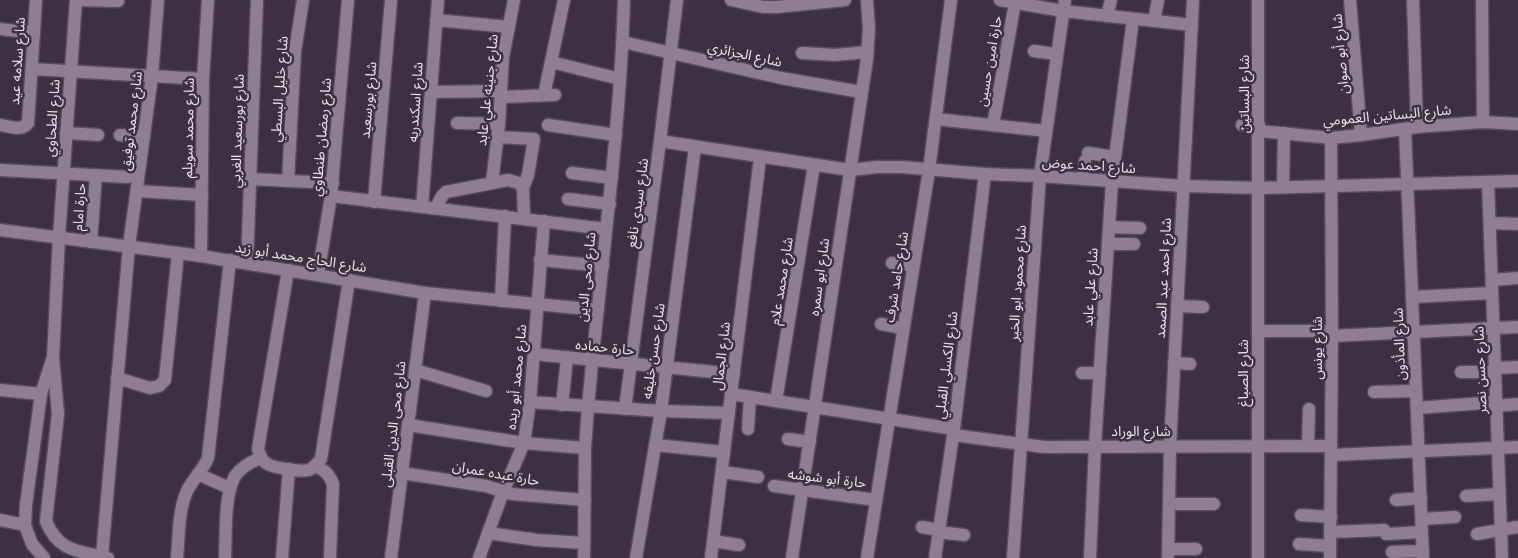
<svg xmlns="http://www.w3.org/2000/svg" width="1518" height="558" viewBox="0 0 1518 558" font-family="'PT Sans','Noto Sans Arabic',sans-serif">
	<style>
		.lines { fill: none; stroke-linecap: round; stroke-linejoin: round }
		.minor-casing { stroke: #584c5b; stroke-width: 15 }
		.minor { stroke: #8f7e93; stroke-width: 12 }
		.labels { text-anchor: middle; stroke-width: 5; stroke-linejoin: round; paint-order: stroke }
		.street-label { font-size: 14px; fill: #eae1ec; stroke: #3e3042 }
	</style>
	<rect width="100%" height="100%" fill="#3e3042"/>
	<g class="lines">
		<g class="minor-casing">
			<g id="minor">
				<path d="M76,0L59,237L53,358L58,414L46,521C58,552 79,551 108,558"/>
				<path d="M76,0L118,1"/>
				<path d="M731,0L763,7H777L845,0"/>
				<path d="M1000,0L1063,11L1192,25"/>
				<path d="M1350,0L1361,135"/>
				<path d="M1413,0L1417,127"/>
				<path d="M1482,0L1483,122"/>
				<path d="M1107,16L1111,0"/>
				<path d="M436,20L509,27"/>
				<path d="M1154,21L1158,0"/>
				<path d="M0,29L34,33"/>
				<path d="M623,42L781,78L861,92"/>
				<path d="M1034,51L1056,54"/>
				<path d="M802,53L835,55L867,52"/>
				<path d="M551,62L620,79"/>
				<path d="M32,69L203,79"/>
				<path d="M431,92L501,91"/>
				<path d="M544,95L564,0"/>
				<path d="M501,97L555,95"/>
				<path d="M936,119L1046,131"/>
				<path d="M457,123L499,124"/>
				<path d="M0,125C9,126 22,132 28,123L36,0"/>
				<path d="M548,125L616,135"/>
				<path d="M993,125L1015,3"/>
				<path d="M1242,125H1259"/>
				<path d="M1405,129L1423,558"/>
				<path d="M1259,131L1331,138L1361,135L1417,127L1483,122L1518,124"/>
				<path d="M66,133L98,135"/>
				<path d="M120,135L144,137"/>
				<path d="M497,137L534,139L528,175L523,188"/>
				<path d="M660,141L850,170L878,167H902L985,174L1040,176L1183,186L1258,188L1518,181"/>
				<path d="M1088,153L1115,157"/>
				<path d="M0,170L128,177"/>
				<path d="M572,173L612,178"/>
				<path d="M250,179L333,183"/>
				<path d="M1083,179L1085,161"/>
				<path d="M288,181L295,51L303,0"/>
				<path d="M1488,182L1502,558"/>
				<path d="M492,183L499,124L503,57L514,0"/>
				<path d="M1283,187L1284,133"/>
				<path d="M137,191L202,195"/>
				<path d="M331,196L606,229"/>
				<path d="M568,199L610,204"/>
				<path d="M374,202L391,0"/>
				<path d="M422,207L438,0"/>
				<path d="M436,208L442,196L446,192L508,180L519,183L523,188L524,218"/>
				<path d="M1490,223L1518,224"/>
				<path d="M1109,227L1140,228"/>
				<path d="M0,230L201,256L425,293L598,310"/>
				<path d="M91,242L96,175"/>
				<path d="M1108,244H1134"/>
				<path d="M201,256L203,79L208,0"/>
				<path d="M540,260L603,266"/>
				<path d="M247,263L257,0"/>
				<path d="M892,263L913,266"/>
				<path d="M288,270L258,449C260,455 261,460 266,463C272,468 301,472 309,470C314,468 317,464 321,459L349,280"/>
				<path d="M318,275L331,196L348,0"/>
				<path d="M1492,280L1518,278"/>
				<path d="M1412,297L1492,293"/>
				<path d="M501,301L505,216"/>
				<path d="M1177,306L1203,307"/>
				<path d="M881,324L903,328"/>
				<path d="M1258,331H1332"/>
				<path d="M1332,336L1518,327"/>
				<path d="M534,354L734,374"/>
				<path d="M1174,363L1190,364"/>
				<path d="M1495,368L1518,367"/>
				<path d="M415,370L486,391"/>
				<path d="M1461,372H1495"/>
				<path d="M1082,373H1100"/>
				<path d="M117,378L150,388L159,386L165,380L178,253"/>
				<path d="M0,390L41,394"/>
				<path d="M1374,392L1416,391"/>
				<path d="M731,394L954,429"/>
				<path d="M776,401L814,165"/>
				<path d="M530,402L661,411L729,413"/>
				<path d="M562,405L567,358"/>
				<path d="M1496,406L1518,404"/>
				<path d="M1417,408L1496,402"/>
				<path d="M625,409L660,141L677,0"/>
				<path d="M408,425L524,443L585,448"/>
				<path d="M748,429L750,397"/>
				<path d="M953,435L1044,447L1331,446"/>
				<path d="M788,439L810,442"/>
				<path d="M655,445L724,452"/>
				<path d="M1308,446L1309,409"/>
				<path d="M1331,455L1518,447"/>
				<path d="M315,466C325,470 329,474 333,484L330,558"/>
				<path d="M722,472L758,477"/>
				<path d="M402,473L486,486L512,494L585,500"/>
				<path d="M198,474L229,488"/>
				<path d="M774,486L876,500"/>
				<path d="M1466,496L1499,494"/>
				<path d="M1396,500L1421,498"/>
				<path d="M1169,504H1214"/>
				<path d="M1301,515L1331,517"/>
				<path d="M1422,519L1455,517"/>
				<path d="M0,520L25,525"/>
				<path d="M922,527L939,530"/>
				<path d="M938,532L964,535"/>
				<path d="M1330,532L1384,530L1386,534L1422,532"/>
				<path d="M488,533L537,540L584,543"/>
				<path d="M1477,534L1518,527"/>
				<path d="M713,541L739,545"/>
				<path d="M1299,544L1330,546"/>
				<path d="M1169,549H1196"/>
				<path d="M1392,552L1423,551"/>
				<path d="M102,556L129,246L152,76L158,0"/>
				<path d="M44,558L32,544L25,525L26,505L41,394L52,360"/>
				<path d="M177,558C179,537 178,511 187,491C193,479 203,470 208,458L230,260"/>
				<path d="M225,558C226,536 224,495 235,476C241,467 251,462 260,458"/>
				<path d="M282,558L289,469"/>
				<path d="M391,558L425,293"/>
				<path d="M479,558L503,492L524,443L530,402L544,221"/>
				<path d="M584,558L585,448L588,407C600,271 620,136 624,0"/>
				<path d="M636,558L661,411L695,147"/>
				<path d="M711,558L760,158"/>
				<path d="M792,558L867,59L869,29L867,0"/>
				<path d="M867,558L929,170L951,0"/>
				<path d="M935,558L954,429L985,174"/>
				<path d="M1013,558L1040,176L1065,0"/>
				<path d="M1090,558L1095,446L1112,181L1133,19"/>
				<path d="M1168,558L1170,447L1193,0"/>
				<path d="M1258,558V0"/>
				<path d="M1330,558L1332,331L1331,138"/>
			</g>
		</g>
		<use href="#minor" class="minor"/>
	</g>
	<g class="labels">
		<g class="street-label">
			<text transform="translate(745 54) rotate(12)" y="5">شارع الجزائري</text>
			<text transform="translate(1340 54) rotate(-95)" y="5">شارع أبو صوان</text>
			<text transform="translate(17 61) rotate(-86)" y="5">شارع سلامه عيد</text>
			<text transform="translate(989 61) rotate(-80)" y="5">حارة امين حسين</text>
			<text transform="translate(279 89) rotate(-86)" y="5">شارع خليل البسطي</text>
			<text transform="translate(487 90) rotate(-84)" y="5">شارع جنينه علي عابد</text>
			<text transform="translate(1244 94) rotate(-90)" y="5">شارع البساتين</text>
			<text transform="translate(368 100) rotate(-85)" y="5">شارع بورسعيد</text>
			<text transform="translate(415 102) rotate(-86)" y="5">شارع اسكندريه</text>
			<text transform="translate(1387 115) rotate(-5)" y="5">شارع البساتين العمومي</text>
			<text transform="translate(52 118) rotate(-86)" y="5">شارع الطحاوي</text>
			<text transform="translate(131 121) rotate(-83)" y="5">شارع محمد توفيق</text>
			<text transform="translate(188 128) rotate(-89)" y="5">شارع محمد سويلم</text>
			<text transform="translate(237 131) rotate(-88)" y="5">شارع بورسعيد الغربي</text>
			<text transform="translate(321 137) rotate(-85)" y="5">شارع رمضان طنطاوي</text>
			<text transform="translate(1089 165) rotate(4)" y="5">شارع احمد عوض</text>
			<text transform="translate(637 203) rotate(-82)" y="5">شارع سيدي نافع</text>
			<text transform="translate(79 207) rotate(-86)" y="5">حارة امام</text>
			<text transform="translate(301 257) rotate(9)" y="5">شارع الحاج محمد أبو زيد</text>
			<text transform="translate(586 277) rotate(-84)" y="5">شارع محى الدين</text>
			<text transform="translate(819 277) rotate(-82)" y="5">شارع ابو سمره</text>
			<text transform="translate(896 277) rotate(-81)" y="5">شارع حامد شرف</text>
			<text transform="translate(1163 278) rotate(-87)" y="5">شارع احمد عبد الصمد</text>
			<text transform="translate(781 281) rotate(-81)" y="5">شارع محمد علام</text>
			<text transform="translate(1017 283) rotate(-86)" y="5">شارع محمود ابو الخير</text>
			<text transform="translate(1090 287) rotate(-86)" y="5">شارع علي عابد</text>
			<text transform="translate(1399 344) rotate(-92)" y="5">شارع المأذون</text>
			<text transform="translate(605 347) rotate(6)" y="5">حارة حماده</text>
			<text transform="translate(1317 348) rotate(-90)" y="5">شارع يونس</text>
			<text transform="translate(653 351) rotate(-82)" y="5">شارع حسن خليفه</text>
			<text transform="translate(721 356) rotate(-83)" y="5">شارع الجمال</text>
			<text transform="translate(946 365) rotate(-83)" y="5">شارع الكسلي القبلي</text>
			<text transform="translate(1480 370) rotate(-92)" y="5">شارع حسن نصر</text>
			<text transform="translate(1243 373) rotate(-90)" y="5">شارع الصباغ</text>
			<text transform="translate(516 377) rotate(-84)" y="5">شارع محمد أبو ريده</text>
			<text transform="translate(393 424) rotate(-83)" y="5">شارع محى الدين القبلى</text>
			<text x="1141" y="436">شارع الوراد</text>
			<text transform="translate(496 473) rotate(10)" y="5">حارة عبده عمران</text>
			<text transform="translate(827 478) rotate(7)" y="5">حارة أبو شوشه</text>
		</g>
	</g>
</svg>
